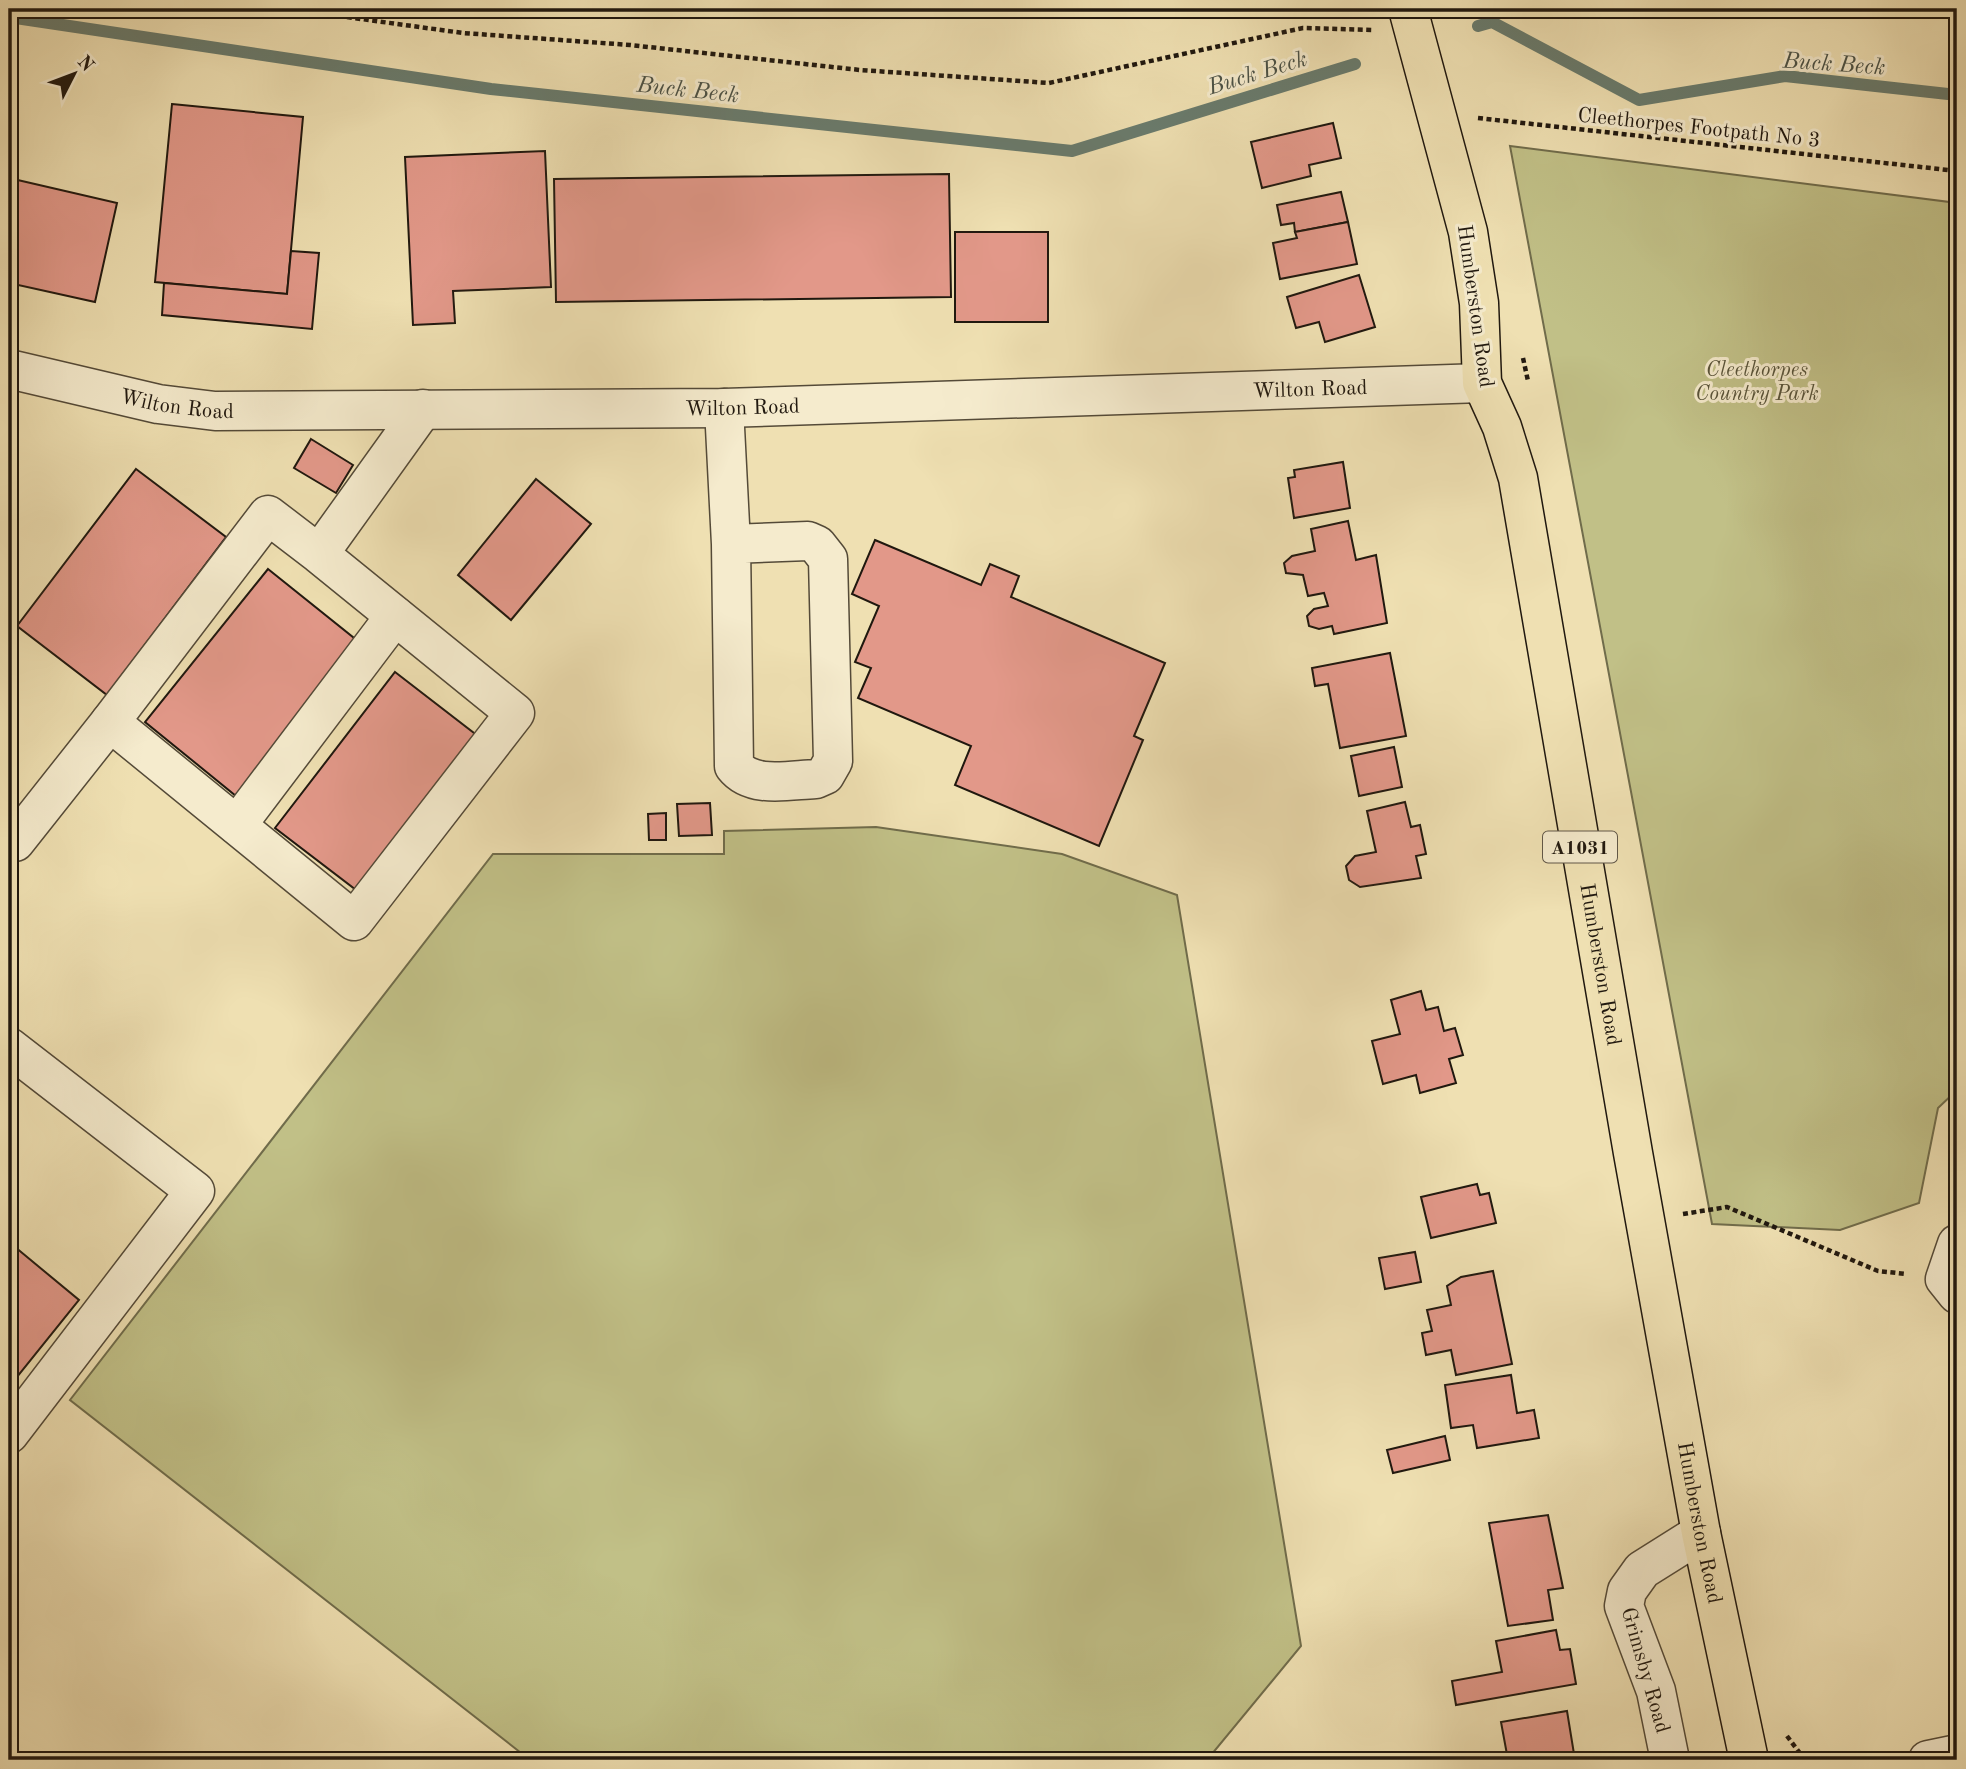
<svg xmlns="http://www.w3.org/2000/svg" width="1966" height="1769" viewBox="0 0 1966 1769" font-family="'Old Standard TT',serif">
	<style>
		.green { fill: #c1c087; stroke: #706c4b; stroke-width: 2 }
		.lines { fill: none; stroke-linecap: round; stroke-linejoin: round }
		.stream { stroke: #697b6d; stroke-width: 12 }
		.building { fill: #e29889; stroke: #20180f; stroke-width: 2 }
		.minor-casing { stroke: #544a38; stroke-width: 41 }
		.major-casing { stroke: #20180f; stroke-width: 41 }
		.path { stroke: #20180f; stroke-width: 4.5; stroke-dasharray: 5 3.5; stroke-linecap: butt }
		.minor { stroke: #f5ebcd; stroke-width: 38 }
		.major { stroke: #efe0b2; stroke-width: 38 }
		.labels { text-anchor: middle; stroke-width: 6; stroke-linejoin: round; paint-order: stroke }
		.shield { fill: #f5ebcd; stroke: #605748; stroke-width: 2 }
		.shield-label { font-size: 19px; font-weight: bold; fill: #20180f }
		.street-label { font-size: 21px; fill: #20180f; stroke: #f5ebcd }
		.park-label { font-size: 21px; font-style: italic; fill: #585339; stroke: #f5ebcd }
		.water-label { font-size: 23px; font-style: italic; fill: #4b5246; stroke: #f5ebcd }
	</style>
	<rect width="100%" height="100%" fill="#efe0b2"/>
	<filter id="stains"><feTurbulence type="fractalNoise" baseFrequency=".00286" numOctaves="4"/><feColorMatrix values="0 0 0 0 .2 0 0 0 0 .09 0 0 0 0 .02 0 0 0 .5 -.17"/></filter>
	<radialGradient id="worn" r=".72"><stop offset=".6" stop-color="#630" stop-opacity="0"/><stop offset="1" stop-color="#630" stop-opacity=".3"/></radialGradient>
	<g class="green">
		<path d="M1864,9H1957V13Z"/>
		<path d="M1510,146L1957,203V1090L1938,1108L1919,1203L1840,1230L1712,1224Z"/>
		<path d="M876,827L1062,854L1177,895L1301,1646L1207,1760H530L70,1400L493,854H724V831Z"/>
	</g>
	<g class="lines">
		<g class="stream">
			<path d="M9,17L491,89L1072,151L1355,64"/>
			<path d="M1478,26L1492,22L1639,100L1785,76L1957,95"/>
		</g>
	</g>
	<g class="building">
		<path d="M172,104L303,117L287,294L155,282Z"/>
		<path d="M1333,123L1341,158L1309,165L1311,176L1262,188L1251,142Z"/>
		<path d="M545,151L551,287L453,291L455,323L413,325L405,157Z"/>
		<path d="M949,174L951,297L556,302L554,179Z"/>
		<path d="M9,178L117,203L95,302L9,283Z"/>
		<path d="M1341,192L1348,222L1295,232L1294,223L1281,225L1277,205Z"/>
		<path d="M1348,222L1357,264L1280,279L1273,243L1297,238L1295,232Z"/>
		<rect x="955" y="232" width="93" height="90"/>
		<path d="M291,251L319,253L312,329L162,315L164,283L287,294Z"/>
		<path d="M1359,275L1375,327L1325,342L1319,322L1296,328L1287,297Z"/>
		<path d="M311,439L353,465L336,493L294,468Z"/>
		<path d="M1343,462L1350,508L1294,518L1288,478L1295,477L1294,470Z"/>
		<path d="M136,469L226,537L107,695L17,626Z"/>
		<path d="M536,479L591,524L511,620L458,575Z"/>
		<path d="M1348,521L1356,560L1376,555L1387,623L1334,634L1332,626L1319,629L1309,626L1307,616L1314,609L1328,606L1324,593L1308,596L1303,575L1286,573L1284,563L1292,556L1315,551L1311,529Z"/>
		<path d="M875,540L981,585L990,564L1019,576L1011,597L1165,663L1134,736L1143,740L1099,846L955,785L971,746L858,698L871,668L855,662L879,606L852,594Z"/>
		<path d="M268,569L359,642L236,796L145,722Z"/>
		<path d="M1390,653L1406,736L1340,748L1328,684L1315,686L1312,668Z"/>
		<path d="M395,672L483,740L364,896L275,828Z"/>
		<path d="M1394,747L1402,787L1359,796L1351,756Z"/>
		<path d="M1405,802L1411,827L1420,825L1426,854L1416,856L1421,878L1360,887L1349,880L1346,866L1355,856L1376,852L1367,811Z"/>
		<path d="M710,803L712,835L679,836L677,804Z"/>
		<path d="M666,813V840H649L648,814Z"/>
		<path d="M1421,991L1426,1010L1438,1007L1444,1031L1455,1028L1463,1055L1449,1059L1456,1083L1420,1093L1416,1075L1383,1084L1372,1041L1400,1034L1391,1000Z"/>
		<path d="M1957,1122V1136L1950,1130Z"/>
		<path d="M1477,1184L1480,1195L1489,1193L1496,1223L1431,1238L1421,1197Z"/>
		<path d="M9,1242L79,1300L9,1387Z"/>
		<path d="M1415,1252L1421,1282L1385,1289L1379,1258Z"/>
		<path d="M1493,1271L1512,1364L1456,1375L1451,1350L1426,1355L1422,1333L1432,1331L1427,1310L1451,1305L1447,1286L1461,1277Z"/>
		<path d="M1511,1375L1517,1413L1534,1410L1539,1438L1477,1448L1473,1425L1451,1428L1445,1385Z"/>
		<path d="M1445,1436L1450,1460L1393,1473L1387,1450Z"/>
		<path d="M1548,1515L1563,1588L1548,1590L1553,1620L1508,1626L1489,1523Z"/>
		<path d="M1556,1630L1560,1650L1570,1649L1576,1684L1456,1705L1452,1681L1502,1672L1496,1641Z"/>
		<path d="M1567,1711L1575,1760H1508L1501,1722Z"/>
	</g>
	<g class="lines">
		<g class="minor-casing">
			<g id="minor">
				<path id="s1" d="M9,369L158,404L215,411L724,408L1482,383"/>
				<path d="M724,408L731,544L734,766C752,789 789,780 816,779L825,775L833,761L828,559L817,545L808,541L731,544"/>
				<path d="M319,554L268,515L110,722L354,921L515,713L319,554L423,409"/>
				<path d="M237,825L395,616"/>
				<path d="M15,842L110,722"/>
				<path d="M9,1047L195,1191L9,1434"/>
				<path d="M1957,1244L1945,1279L1957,1294"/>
				<path d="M1670,1760L1656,1691L1624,1606L1627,1591L1642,1570L1701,1533"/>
				<path d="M1928,1760L1957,1754"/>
			</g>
		</g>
		<g class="major-casing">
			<g id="major">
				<path id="s2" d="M1408,9L1468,232L1479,303L1482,383L1502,427L1518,478L1633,1153L1701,1533L1749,1760"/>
			</g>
		</g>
		<g class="path">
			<path d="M288,9L463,33L630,45L860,70L1049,83L1303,28L1373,30"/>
			<path d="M1478,118L1957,171"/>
			<path d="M1523,358L1528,381"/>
			<path d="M1683,1214L1727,1207L1878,1271L1906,1274"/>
			<path d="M1787,1736L1805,1760"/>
		</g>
		<use href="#minor" class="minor"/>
		<use href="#major" class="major"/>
	</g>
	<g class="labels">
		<rect class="shield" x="1543" y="831.5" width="74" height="31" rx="5"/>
		<g class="shield-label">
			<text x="1580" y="854">A1031</text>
		</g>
		<g class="street-label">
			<text transform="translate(1699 127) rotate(6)" y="7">Cleethorpes Footpath No 3</text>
			<text transform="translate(1476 306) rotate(82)" y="7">Humberston Road</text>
			<text dy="7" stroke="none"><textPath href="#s1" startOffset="1306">Wilton Road</textPath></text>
			<text dy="7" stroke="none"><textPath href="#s1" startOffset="172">Wilton Road</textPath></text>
			<text dy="7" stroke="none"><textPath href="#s1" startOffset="738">Wilton Road</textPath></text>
			<text dy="7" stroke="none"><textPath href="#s2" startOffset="978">Humberston Road</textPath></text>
			<text dy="7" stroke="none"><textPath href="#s2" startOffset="1545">Humberston Road</textPath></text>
			<text transform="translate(1646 1670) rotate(74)" y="7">Grimsby Road</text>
		</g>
		<g class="park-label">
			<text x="1757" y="376">Cleethorpes<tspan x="1757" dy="24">Country Park</tspan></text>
		</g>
		<g class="water-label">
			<text transform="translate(1834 63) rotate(4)" y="8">Buck Beck</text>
			<text transform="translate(1257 72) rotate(-17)" y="8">Buck Beck</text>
			<text transform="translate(688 89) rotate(6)" y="8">Buck Beck</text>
		</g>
	</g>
	<rect width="1966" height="1769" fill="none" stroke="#efe0b2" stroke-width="35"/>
	<rect x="10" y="10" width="1945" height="1748" fill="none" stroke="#20180f" stroke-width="3.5"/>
	<rect x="18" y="18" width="1931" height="1734" fill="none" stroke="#20180f" stroke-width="2"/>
	<g transform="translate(74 74) rotate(48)" stroke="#f5ebcd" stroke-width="5" paint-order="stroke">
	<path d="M0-5L12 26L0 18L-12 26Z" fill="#20180f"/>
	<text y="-10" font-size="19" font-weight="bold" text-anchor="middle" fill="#20180f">N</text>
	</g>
	<rect width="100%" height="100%" filter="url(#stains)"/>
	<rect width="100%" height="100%" fill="url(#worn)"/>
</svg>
